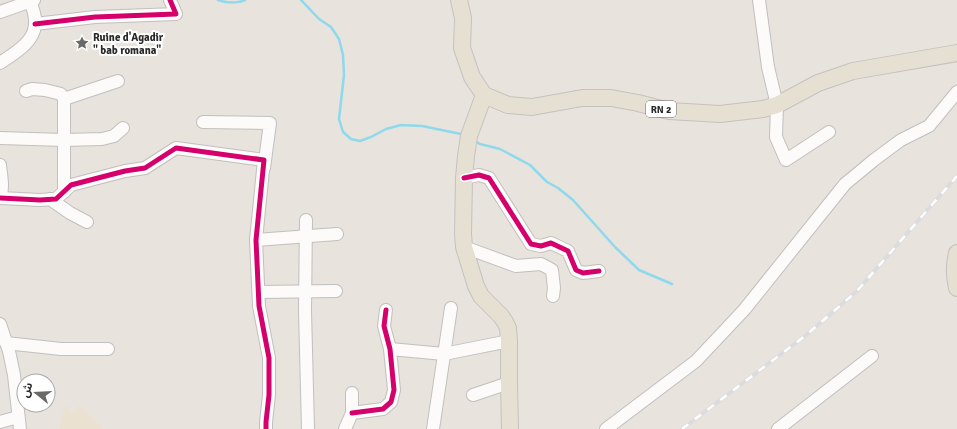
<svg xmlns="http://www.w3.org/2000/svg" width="957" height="429" viewBox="0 0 957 429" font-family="Signika,'Noto Sans Arabic',sans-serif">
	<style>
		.education { fill: #ebe1d1 }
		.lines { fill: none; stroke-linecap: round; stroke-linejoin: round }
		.stream { stroke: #8ed9ec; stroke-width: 2.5 }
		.minor-casing { stroke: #c1bfbf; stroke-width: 14 }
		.major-casing { stroke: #c4c2c0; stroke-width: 18 }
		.minor { stroke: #fcfbfa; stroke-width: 12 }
		.major { stroke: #e6e0d2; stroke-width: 16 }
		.rail-casing { stroke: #dcdcde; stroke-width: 4 }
		.rail { stroke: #fff; stroke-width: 2.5; stroke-dasharray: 8; stroke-linecap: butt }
		.cycleway-casing { stroke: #fff; stroke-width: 8 }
		.cycleway { stroke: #d6006c; stroke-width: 5 }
		.labels { text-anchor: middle; stroke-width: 4; stroke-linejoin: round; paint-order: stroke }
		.shield { fill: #fff; stroke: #686868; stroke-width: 1 }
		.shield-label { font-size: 10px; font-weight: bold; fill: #282828 }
		.poi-label { font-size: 11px; font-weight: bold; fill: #282828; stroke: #fff; text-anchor: start }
	</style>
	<rect width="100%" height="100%" fill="#e8e3dd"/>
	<path class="education" d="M65,406L72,412L80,406L103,429H60Z"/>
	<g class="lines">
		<g class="stream">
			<path d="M218,0C227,3 236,4 245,0"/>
			<path d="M301,0L319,19L331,27L339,39L343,55L344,75L339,119L343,132L351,139L360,141L371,137L386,129L401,125L422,126L461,134"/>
			<path d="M475,141L480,144L500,149L530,165L547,182L558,188L573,200L615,247L639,270L672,284"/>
		</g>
		<g class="minor-casing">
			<g id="minor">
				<path d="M759,0L768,67L777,105L776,137L786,160L829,132"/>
				<path d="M0,12L34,0"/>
				<path d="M35,24L95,17L176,14L170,0"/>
				<path d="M0,63C26,46 46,33 29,0"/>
				<path d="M26,91L32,89L45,90L61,94L64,99V192"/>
				<path d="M64,99L118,81"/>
				<path d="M203,122L270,123L264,168"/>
				<path d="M0,138L64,140L102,139L114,136L123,128"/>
				<path d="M0,165C1,175 4,188 0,198"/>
				<path d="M464,178L479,175L489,178L531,244L541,246L551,243L568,251L576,270L583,273L599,271"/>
				<path d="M0,198L40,200L56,199L71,185L125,171L145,168L176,148L264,160L256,240L259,306L269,358V395L266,422V429"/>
				<path d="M50,199L70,213L87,222"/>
				<path d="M306,220L305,311L308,429"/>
				<path d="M256,240L337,234"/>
				<path d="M464,247L516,266L541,264L552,270L554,288L553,296"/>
				<path d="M259,292L336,291"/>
				<path d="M0,324L9,351L14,375L20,429"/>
				<path d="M6,343L61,349H108"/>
				<path d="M390,349L444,354L509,341"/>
				<path d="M473,395L509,383"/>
				<path d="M352,413L383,409L391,402L394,390L390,349L384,326L386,310"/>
				<path d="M0,422L18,417"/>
				<path d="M345,429L352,413V393"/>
				<path d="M433,429L451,308"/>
				<path d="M606,429L696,361L744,310L845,184L874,160L901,140L929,126L957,92"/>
				<path d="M778,429L872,356"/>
			</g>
		</g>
		<g class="major-casing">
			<g id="major">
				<path d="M459,0L463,18L462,48L472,77L484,95L508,105L532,107L582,98H611L638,103L669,111L720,114L763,109L777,105L818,83L853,71L957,53"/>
				<path d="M484,95L469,136L466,156L464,178L463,234L464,247L476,286L481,296L501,316L505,322L508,328L509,341V383L510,429"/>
				<path d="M957,253C954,265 954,276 957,288"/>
			</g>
		</g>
		<use href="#minor" class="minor"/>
		<use href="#major" class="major"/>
		<g class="rail-casing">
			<path id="rail" d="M682,429L805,336L834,311L857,291L957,176"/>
		</g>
		<use href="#rail" class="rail"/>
		<g class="cycleway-casing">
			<g id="cycleway">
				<path d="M35,24L95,17L176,14L170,0"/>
				<path d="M464,178L479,175L489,178L531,244L541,246L551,243L568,251L576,270L583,273L599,271"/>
				<path d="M0,198L40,200L56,199L71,185L125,171L145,168L176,148L264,160L256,240L259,306L269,358V395L266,422V429"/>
				<path d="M352,413L383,409L391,402L394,390L390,349L384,326L386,310"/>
			</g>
		</g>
		<use href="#cycleway" class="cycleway"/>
	</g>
	<defs>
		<g id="sight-bare" transform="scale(1.08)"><path d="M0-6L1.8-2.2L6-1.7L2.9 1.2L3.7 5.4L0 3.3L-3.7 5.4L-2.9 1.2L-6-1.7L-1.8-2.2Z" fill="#6b6967" stroke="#fff" stroke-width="2.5" paint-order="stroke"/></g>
	</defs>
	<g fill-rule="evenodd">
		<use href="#sight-bare" x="82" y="43"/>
	</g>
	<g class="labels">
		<rect class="shield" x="646" y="101" width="30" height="16" rx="3"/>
		<g class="shield-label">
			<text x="661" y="113">RN 2</text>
		</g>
		<g class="poi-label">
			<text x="93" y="41">Ruine d'Agadir<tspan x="93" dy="13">" bab romana"</tspan></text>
		</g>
	</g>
	<g transform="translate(36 393) rotate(288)"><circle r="19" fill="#ffffff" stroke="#a9a9a9"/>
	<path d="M0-3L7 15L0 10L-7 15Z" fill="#6b6967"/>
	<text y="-6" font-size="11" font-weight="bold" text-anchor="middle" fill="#282828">ش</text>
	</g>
</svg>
